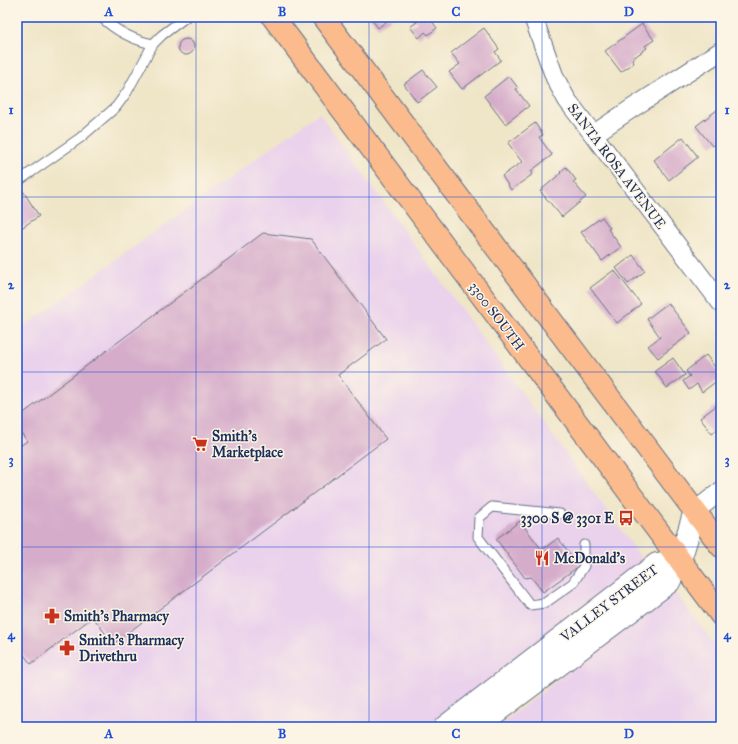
<svg xmlns="http://www.w3.org/2000/svg" width="738" height="744" viewBox="0 0 738 744" font-family="'IM FELL Great Primer',serif">
	<style>
		.built { fill: #ead1ec }
		.building { fill: #d5acca }
		.lines { fill: none; stroke-linecap: round; stroke-linejoin: round }
		.service-casing { stroke: #656f83; stroke-width: 11 }
		.minor-casing { stroke: #656f83; stroke-width: 20 }
		.tertiary-casing { stroke: #656f83; stroke-width: 24 }
		.primary-casing { stroke: #656f83; stroke-width: 24 }
		.service { stroke: #fff; stroke-width: 9 }
		.minor { stroke: #fff; stroke-width: 18 }
		.tertiary { stroke: #fff; stroke-width: 22 }
		.primary { stroke: #fbbb8d; stroke-width: 22 }
		.grid { fill: none; stroke: #1d4ed8; stroke-width: 1; stroke-opacity: 0.55 }
		.labels { text-anchor: middle; stroke-width: 3; stroke-linejoin: round; paint-order: stroke }
		.street-label { font-size: 14px; fill: #1b2f5e; stroke: #fcf5e5 }
		.poi-label { font-size: 14px; font-weight: bold; fill: #1b2f5e; stroke: #fcf5e5; text-anchor: start }
		.neatline { fill: none; stroke: #1d4ed8; stroke-width: 1.5 }
		.grid-label { font-size: 13px; text-anchor: middle; font-weight: bold; fill: #1d4ed8 }
	</style>
	<rect width="100%" height="100%" fill="#fcf5e5"/>
	<filter id="ink" filterUnits="userSpaceOnUse"><feTurbulence type="fractalNoise" baseFrequency=".025" numOctaves="2"/><feDisplacementMap in="SourceGraphic" scale="8" xChannelSelector="R" yChannelSelector="G"/><feConvolveMatrix kernelMatrix="1 2 1 2 8 2 1 2 1" color-interpolation-filters="sRGB"/></filter>
	<filter id="wash" filterUnits="userSpaceOnUse"><feTurbulence type="fractalNoise" baseFrequency=".012" numOctaves="4" result="noise"/><feDisplacementMap in="SourceGraphic" scale="16" xChannelSelector="R" yChannelSelector="G"/><feGaussianBlur stdDeviation="0.9" result="paint"/><feColorMatrix in="noise" values="0 0 0 0 0 0 0 0 0 0 0 0 0 0 0 0 0 1.4 0 .05"/><feComposite in="paint" operator="in"/></filter>
	<g filter="url(#wash)">
		<rect width="100%" height="100%" fill="#efe5c7"/>
		<g class="built">
			<path d="M319,113L645,563L425,727H17V332Z"/>
			<path d="M673,590L721,653V727H497Z"/>
		</g>
		<g id="blocks">
			<g class="building">
				<path d="M370,17H392L378,28Z"/>
				<path d="M410,17H429L437,28L428,35L425,32L419,38L410,27L417,22L416,20L414,21Z"/>
				<path d="M642,24L654,40L645,46L647,48L632,59L634,63L621,72L605,51Z"/>
				<path d="M484,28L499,49L495,52L501,60L462,89L449,72L460,64L451,53Z"/>
				<circle cx="186" cy="47" r="8"/>
				<path d="M423,70L437,87L417,102L404,84Z"/>
				<path d="M509,76L518,88L516,89L529,106L505,124L484,96Z"/>
				<path d="M721,107V139L712,146L696,126Z"/>
				<path d="M535,123L543,135L539,137L552,155L531,171L533,174L511,190L502,176L522,162L508,143Z"/>
				<path d="M683,137L698,157L669,180L654,160Z"/>
				<path d="M566,167L576,180L573,182L586,197L562,217L540,191L561,173L560,172Z"/>
				<path d="M23,191L39,216L17,231V195Z"/>
				<path d="M602,217L610,228L608,229L621,247L602,261L581,232Z"/>
				<path d="M263,233L311,239L386,339L338,375L386,439L113,644L93,617L31,664L17,646V448L27,441L17,427V418Z"/>
				<path d="M633,255L645,271L628,284L616,268Z"/>
				<path d="M614,270L641,304L617,323L590,288Z"/>
				<path d="M668,303L691,333L658,358L648,346L660,337L647,319Z"/>
				<path d="M706,355L721,375V378L702,392L697,384L689,390L683,381L690,376L686,371Z"/>
				<path d="M673,358L685,375L667,388L655,371Z"/>
				<path d="M721,402V430L719,428L712,434L700,418Z"/>
				<path d="M520,521L542,550L558,538L579,566L543,592L531,577L525,578L496,539Z"/>
			</g>
		</g>
	</g>
	<g filter="url(#ink)">
		<use href="#blocks" fill-opacity="0" stroke="#656f83" stroke-width="1"/>
		<g class="lines">
			<g class="service-casing">
				<g id="service">
					<path d="M101,17C117,32 133,40 153,44"/>
					<path d="M17,182L80,138L116,107L127,92L153,44L162,35L186,17"/>
					<path d="M560,514L492,507L479,518L478,537L530,605L545,603L573,583L584,566V545"/>
				</g>
			</g>
			<g class="minor-casing">
				<g id="minor">
					<path d="M533,17L555,78L567,100L721,303"/>
					<path d="M594,134L631,109L721,51"/>
					<path d="M695,511L721,491"/>
				</g>
			</g>
			<g class="tertiary-casing">
				<g id="tertiary">
					<path d="M445,727L657,564L680,560"/>
					<path d="M476,727L669,582L680,560L695,511"/>
				</g>
			</g>
			<g class="primary-casing">
				<g id="primary">
					<path d="M273,17L721,615"/>
					<path d="M323,17L721,546"/>
				</g>
			</g>
			<use href="#service" class="service"/>
			<use href="#minor" class="minor"/>
			<use href="#tertiary" class="tertiary"/>
			<use href="#primary" class="primary"/>
		</g>
	</g>
	<path class="grid" d="M196,17V727M369,17V727M542,17V727M17,197H721M17,372H721M17,547H721"/>
	<defs>
		<g id="supermarket-bare" transform="scale(1.2)"><path d="M-6-5.5h2.5l.6 2H6L4.5 2H-2.5L-4.4-4H-6ZM-1.5 3.2a1.3 1.3 0 1 0 .1 0ZM3 3.2a1.3 1.3 0 1 0 .1 0Z" fill="#c8321e" stroke="#fcf5e5" stroke-width="2.5" paint-order="stroke"/></g>
		<g id="bus-bare" transform="scale(1.2)"><path d="M-5-6H5V4H4V6H2V4H-2V6H-4V4H-5ZM-3.5-4V0h7V-4ZM-3.5 1.2v1.5H-2V1.2ZM2 1.2v1.5H3.5V1.2Z" fill="#c8321e" stroke="#fcf5e5" stroke-width="2.5" paint-order="stroke"/></g>
		<g id="restaurant-bare" transform="scale(1.2)"><path d="M-5-6h1v4h1v-4h1v4h1v-4h1v5L-1.5 .5V6h-2V.5L-5-1ZM5-6V6H3V1.5H1.5Q1.5-4 5-6Z" fill="#c8321e" stroke="#fcf5e5" stroke-width="2.5" paint-order="stroke"/></g>
		<g id="pharmacy-bare" transform="scale(1.2)"><path d="M-2-6h4v4h4v4h-4v4h-4v-4h-4v-4h4Z" fill="#c8321e" stroke="#fcf5e5" stroke-width="2.5" paint-order="stroke"/></g>
	</defs>
	<g fill-rule="evenodd">
		<use href="#supermarket-bare" x="200" y="444"/>
		<use href="#bus-bare" x="626" y="518"/>
		<use href="#restaurant-bare" x="542" y="558"/>
		<use href="#pharmacy-bare" x="52" y="616"/>
		<use href="#pharmacy-bare" x="67" y="648"/>
	</g>
	<g class="labels">
		<g class="street-label">
			<text transform="translate(617 166) rotate(53)" y="5">SANTA ROSA AVENUE</text>
			<text transform="translate(497 316) rotate(53)" y="5">3300 SOUTH</text>
			<text transform="translate(609 603) rotate(-37)" y="5">VALLEY STREET</text>
		</g>
		<g class="poi-label">
			<text x="212" y="441">Smith's<tspan x="212" dy="16">Marketplace</tspan></text>
			<text x="614" y="523" text-anchor="end">3300 S @ 3301 E</text>
			<text x="554" y="563">McDonald's</text>
			<text x="64" y="621">Smith's Pharmacy</text>
			<text x="79" y="645">Smith's Pharmacy<tspan x="79" dy="16">Drivethru</tspan></text>
		</g>
	</g>
	<rect width="738" height="744" fill="none" stroke="#fcf5e5" stroke-width="44"/>
	<rect x="22" y="22" width="694" height="700" class="neatline"/>
	<g class="grid-label">
		<text x="109" y="16">A</text>
		<text x="282" y="16">B</text>
		<text x="456" y="16">C</text>
		<text x="629" y="16">D</text>
		<text x="11" y="114">1</text>
		<text x="727" y="114">1</text>
		<text x="11" y="289">2</text>
		<text x="727" y="289">2</text>
		<text x="11" y="464">3</text>
		<text x="727" y="464">3</text>
		<text x="11" y="639">4</text>
		<text x="727" y="639">4</text>
		<text x="109" y="738">A</text>
		<text x="282" y="738">B</text>
		<text x="456" y="738">C</text>
		<text x="629" y="738">D</text>
	</g>
</svg>
